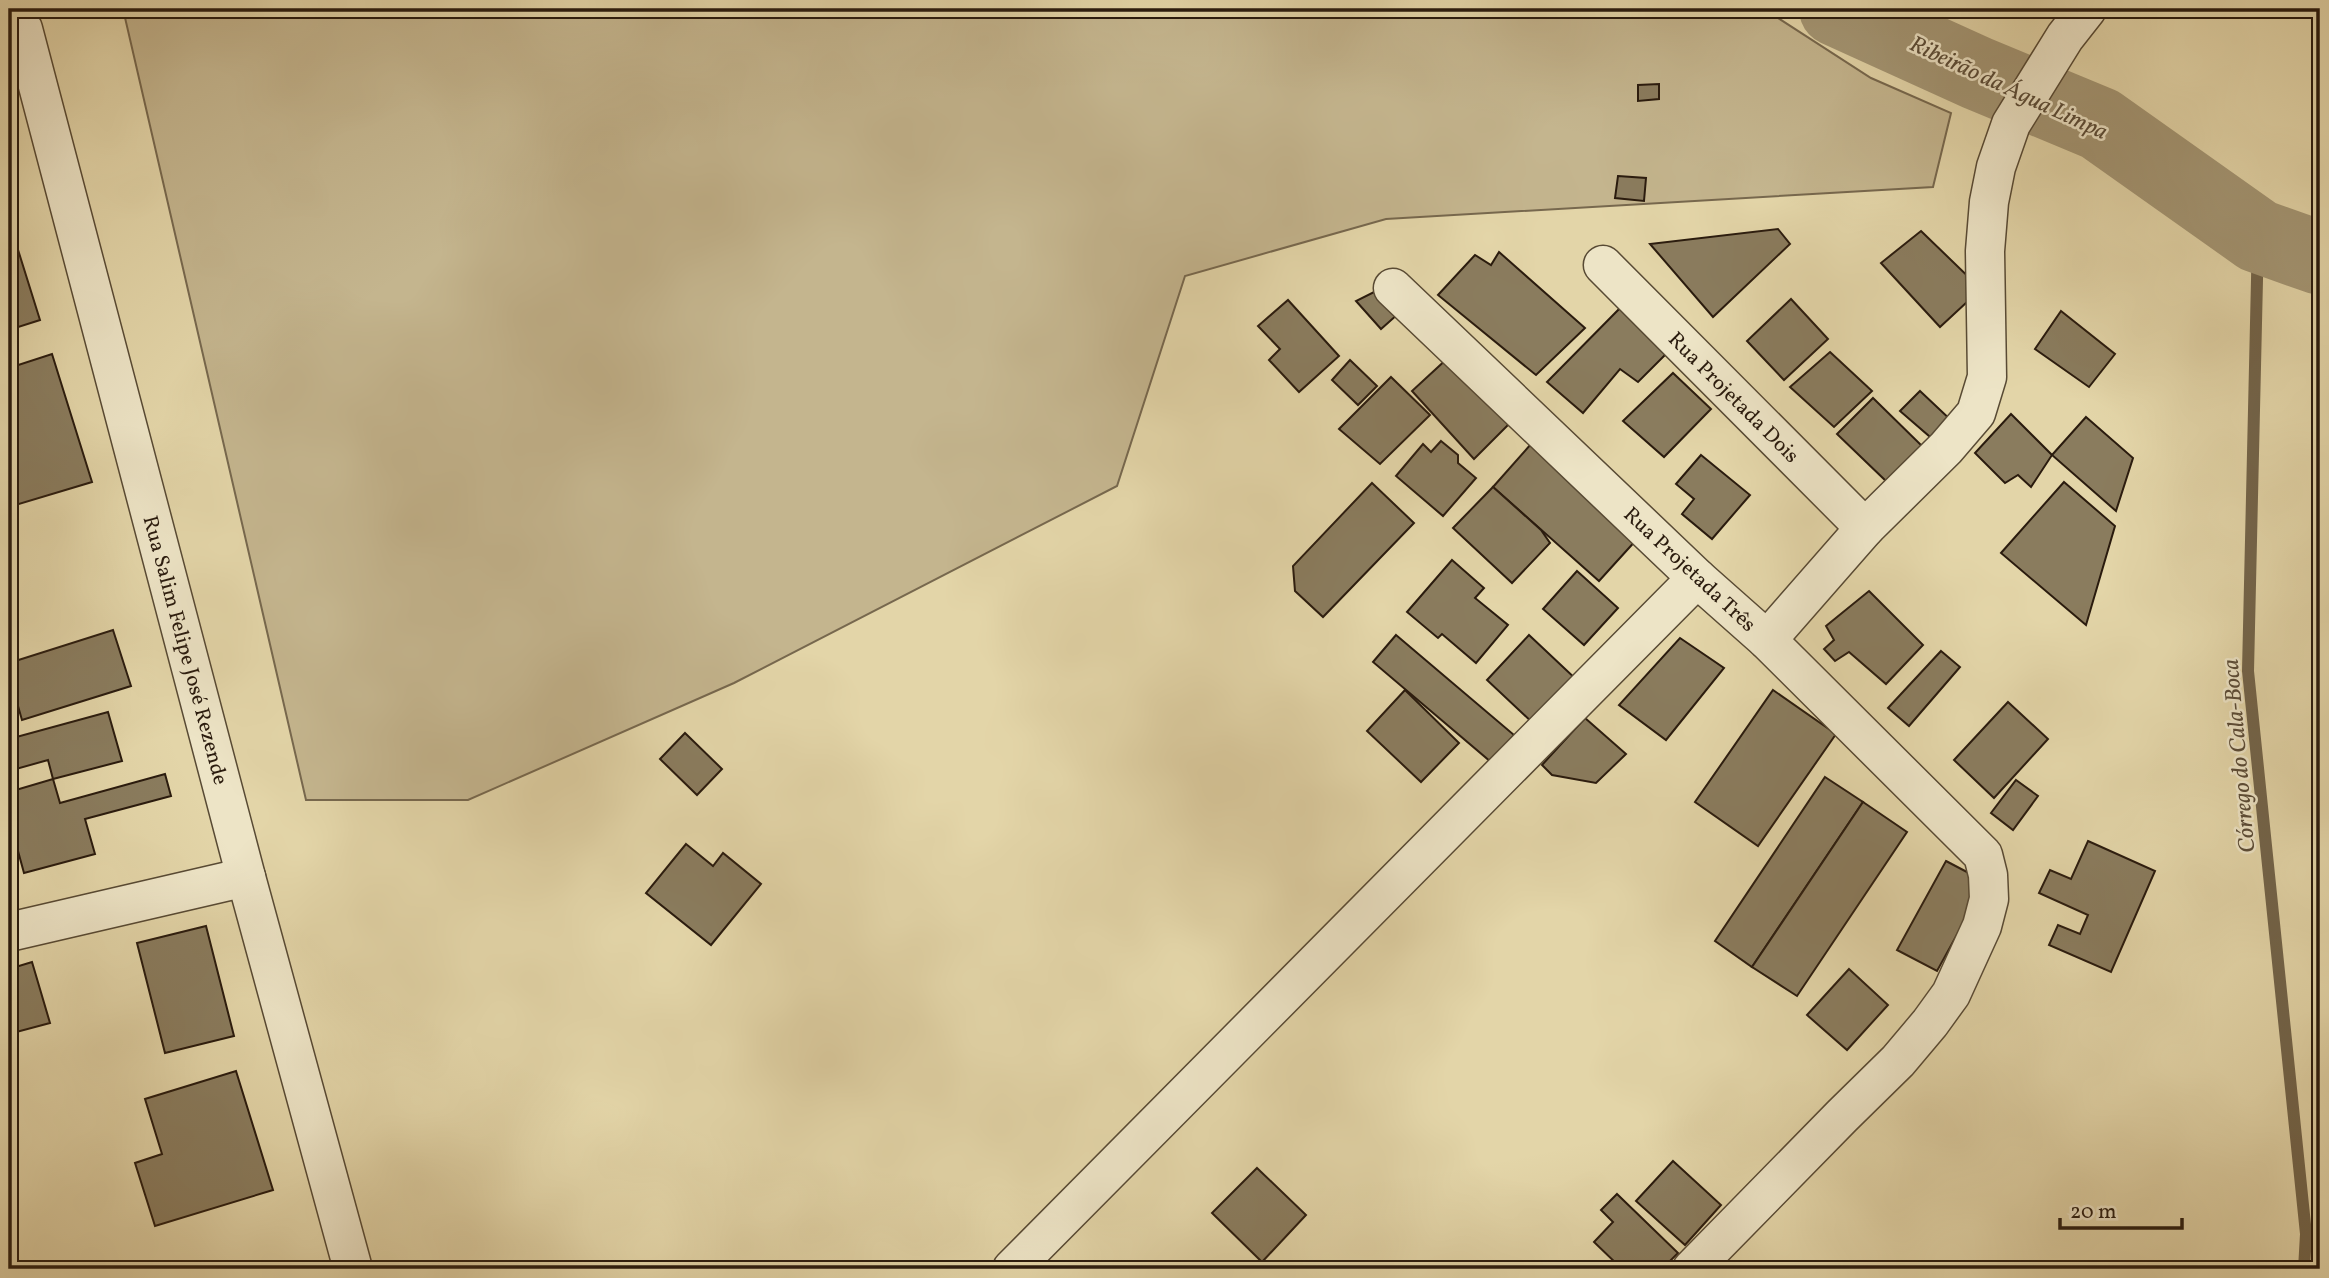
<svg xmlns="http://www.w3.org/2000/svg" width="2329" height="1278" viewBox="0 0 2329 1278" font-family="Vollkorn,serif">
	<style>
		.green { fill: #c4b58e; stroke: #77684e; stroke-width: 2 }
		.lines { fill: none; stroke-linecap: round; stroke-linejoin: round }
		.stream { stroke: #73654b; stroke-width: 12 }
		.river { stroke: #a49674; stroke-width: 74 }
		.building { fill: #8a7c5e; stroke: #2a1b0e; stroke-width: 2 }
		.minor-casing { stroke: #584a34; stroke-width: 41 }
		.minor { stroke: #ede4c6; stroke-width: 38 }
		.labels { text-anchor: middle; stroke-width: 5; stroke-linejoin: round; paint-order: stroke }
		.street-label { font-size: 21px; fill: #2a1b0e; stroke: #ede4c6 }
		.water-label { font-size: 23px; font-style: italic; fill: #5b4c37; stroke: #ede4c6 }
	</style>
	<rect width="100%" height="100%" fill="#e3d5a8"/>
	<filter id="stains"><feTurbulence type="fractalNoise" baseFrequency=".00286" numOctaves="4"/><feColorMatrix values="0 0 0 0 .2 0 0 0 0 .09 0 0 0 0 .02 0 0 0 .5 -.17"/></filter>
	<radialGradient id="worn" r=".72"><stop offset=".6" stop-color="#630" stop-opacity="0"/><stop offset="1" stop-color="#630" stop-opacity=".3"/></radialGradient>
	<path class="green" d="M123,9H1764L1871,78L1951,113L1933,187L1386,219L1185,276L1117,486L734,683L468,800H306Z"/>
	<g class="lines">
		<path class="stream" d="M2258,236L2248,671L2306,1234L2304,1269"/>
		<path class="river" d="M1836,9L1977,73L2100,124L2258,236L2320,258"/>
	</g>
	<g class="building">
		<path d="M1659,84V99L1638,101V85Z"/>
		<path d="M1618,176L1646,178L1644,201L1615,198Z"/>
		<path d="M9,221L40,320L9,330Z"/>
		<path d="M1778,229L1790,244L1713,317L1650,244Z"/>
		<path d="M1921,231L1981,289L1940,327L1881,263Z"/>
		<path d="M1499,252L1585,328L1536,375L1438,295L1475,255L1491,265Z"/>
		<path d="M1378,290L1398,314L1381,329L1356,301Z"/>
		<path d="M1791,299L1828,339L1784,380L1747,341Z"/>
		<path d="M1288,300L1339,356L1299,392L1269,360L1280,349L1258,326Z"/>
		<path d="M1626,302L1673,347L1638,382L1620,369L1583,413L1547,382Z"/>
		<path d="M2061,311L2115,354L2089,387L2035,349Z"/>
		<path d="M1830,352L1872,391L1834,427L1790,387Z"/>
		<path d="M52,354L92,482L9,507V368Z"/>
		<path d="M1449,357L1512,421L1474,459L1412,391Z"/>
		<path d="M1350,360L1377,386L1358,405L1332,380Z"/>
		<path d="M1673,373L1711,409L1664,457L1623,421Z"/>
		<path d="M1391,377L1430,415L1380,464L1339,429Z"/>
		<path d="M1920,391L1954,423L1936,442L1900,411Z"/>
		<path d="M1873,398L1922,446L1887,482L1837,434Z"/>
		<path d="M2011,414L2052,455L2031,487L2018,475L2005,483L1975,453Z"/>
		<path d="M2086,417L2133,458L2116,511L2052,455Z"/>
		<path d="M1441,441L1458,455V463L1476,478L1443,516L1396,476L1423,444L1431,452Z"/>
		<path d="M1531,444L1638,538L1599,581L1493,487Z"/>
		<path d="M1701,455L1750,495L1712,539L1682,514L1694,499L1676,484Z"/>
		<path d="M2064,482L2115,526L2086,625L2001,553Z"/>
		<path d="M1372,483L1414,523L1323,617L1295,591L1293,566Z"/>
		<path d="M1493,487L1541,530L1550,543L1512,583L1453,528Z"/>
		<path d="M1452,560L1484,588L1475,598L1508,625L1476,663L1442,634L1438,638L1407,612Z"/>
		<path d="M1577,571L1618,608L1584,645L1543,609Z"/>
		<path d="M1869,591L1923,645L1886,684L1849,652L1835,661L1824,649L1834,640L1826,626Z"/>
		<path d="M113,630L131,686L22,720L14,692L9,694V663Z"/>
		<path d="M1396,635L1514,735L1491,762L1373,662Z"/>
		<path d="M1529,635L1579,682L1536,726L1487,680Z"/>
		<path d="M1680,638L1724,668L1666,740L1619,705Z"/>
		<path d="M1941,651L1960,667L1909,726L1888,708Z"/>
		<path d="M1405,690L1459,743L1421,782L1367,731Z"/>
		<path d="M1773,690L1836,734L1758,846L1695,802Z"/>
		<path d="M2008,702L2048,739L1994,798L1954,760Z"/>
		<path d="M108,712L122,761L53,779L48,760L9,771V739Z"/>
		<path d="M1585,718L1626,754L1596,783L1552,775L1542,765Z"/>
		<path d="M685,733L722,769L697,795L660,759Z"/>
		<path d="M165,774L171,796L85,819L95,854L24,873L9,818V792L53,779L60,803Z"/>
		<path d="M1825,777L1863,802L1752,967L1715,941Z"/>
		<path d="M2016,780L2038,796L2013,830L1991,813Z"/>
		<path d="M1863,802L1907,832L1797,996L1752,967Z"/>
		<path d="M2088,841L2155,871L2111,972L2049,945L2058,925L2080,934L2088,915L2039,893L2050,870L2071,879Z"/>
		<path d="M686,844L713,866L723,853L761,884L711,945L646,893Z"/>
		<path d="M1946,861L1986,882L1937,971L1897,950Z"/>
		<path d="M206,926L234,1036L165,1053L137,943Z"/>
		<path d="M32,962L50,1023L9,1034V969Z"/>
		<path d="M1849,969L1888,1005L1847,1050L1807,1015Z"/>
		<path d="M236,1071L273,1190L155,1226L135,1163L162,1154L145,1099Z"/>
		<path d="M1673,1161L1721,1205L1685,1245L1636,1201Z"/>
		<path d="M1257,1168L1306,1215L1262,1262L1212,1213Z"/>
		<path d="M1617,1194L1678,1253L1662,1269H1622L1594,1242L1613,1222L1601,1210Z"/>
	</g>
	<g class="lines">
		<g class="minor-casing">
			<g id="minor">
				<path d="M23,29L246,877L353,1269"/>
				<path d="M1603,265L1865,528"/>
				<path d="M1393,288L1697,578L1767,640L1983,855L1988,875L1989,899L1982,926L1951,994L1930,1023L1898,1061L1842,1116L1692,1269"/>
				<path d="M1767,640L1865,528L1946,448L1976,413L1987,377L1985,251L1989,202L1996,167L2011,124L2065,37L2087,9"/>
				<path d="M9,932L246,877"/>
				<path d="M1012,1269L1697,578"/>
			</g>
		</g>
		<use href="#minor" class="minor"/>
	</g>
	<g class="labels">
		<g class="street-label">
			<text transform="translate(1734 397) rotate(45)" y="7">Rua Projetada Dois</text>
			<text transform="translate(1690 569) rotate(43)" y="7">Rua Projetada Três</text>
			<text transform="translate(186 650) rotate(75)" y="7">Rua Salim Felipe José Rezende</text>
		</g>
		<g class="water-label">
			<text transform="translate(2009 87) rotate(25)" y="8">Ribeirão da Água Limpa</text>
			<text transform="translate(2238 756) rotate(-95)" y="8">Córrego do Cala-Boca</text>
		</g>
	</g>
	<rect width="2329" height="1278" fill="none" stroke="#e3d5a8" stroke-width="35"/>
	<rect x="10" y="10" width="2308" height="1257" fill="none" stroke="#2a1b0e" stroke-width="3.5"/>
	<rect x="18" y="18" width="2294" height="1243" fill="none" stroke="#2a1b0e" stroke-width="2"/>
	<path d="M2060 1218v10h122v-10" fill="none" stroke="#2a1b0e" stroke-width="3.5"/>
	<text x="2070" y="1218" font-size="21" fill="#2a1b0e" stroke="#ede4c6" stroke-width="5" paint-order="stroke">20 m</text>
	<rect width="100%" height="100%" filter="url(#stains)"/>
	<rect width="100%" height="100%" fill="url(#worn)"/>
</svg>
